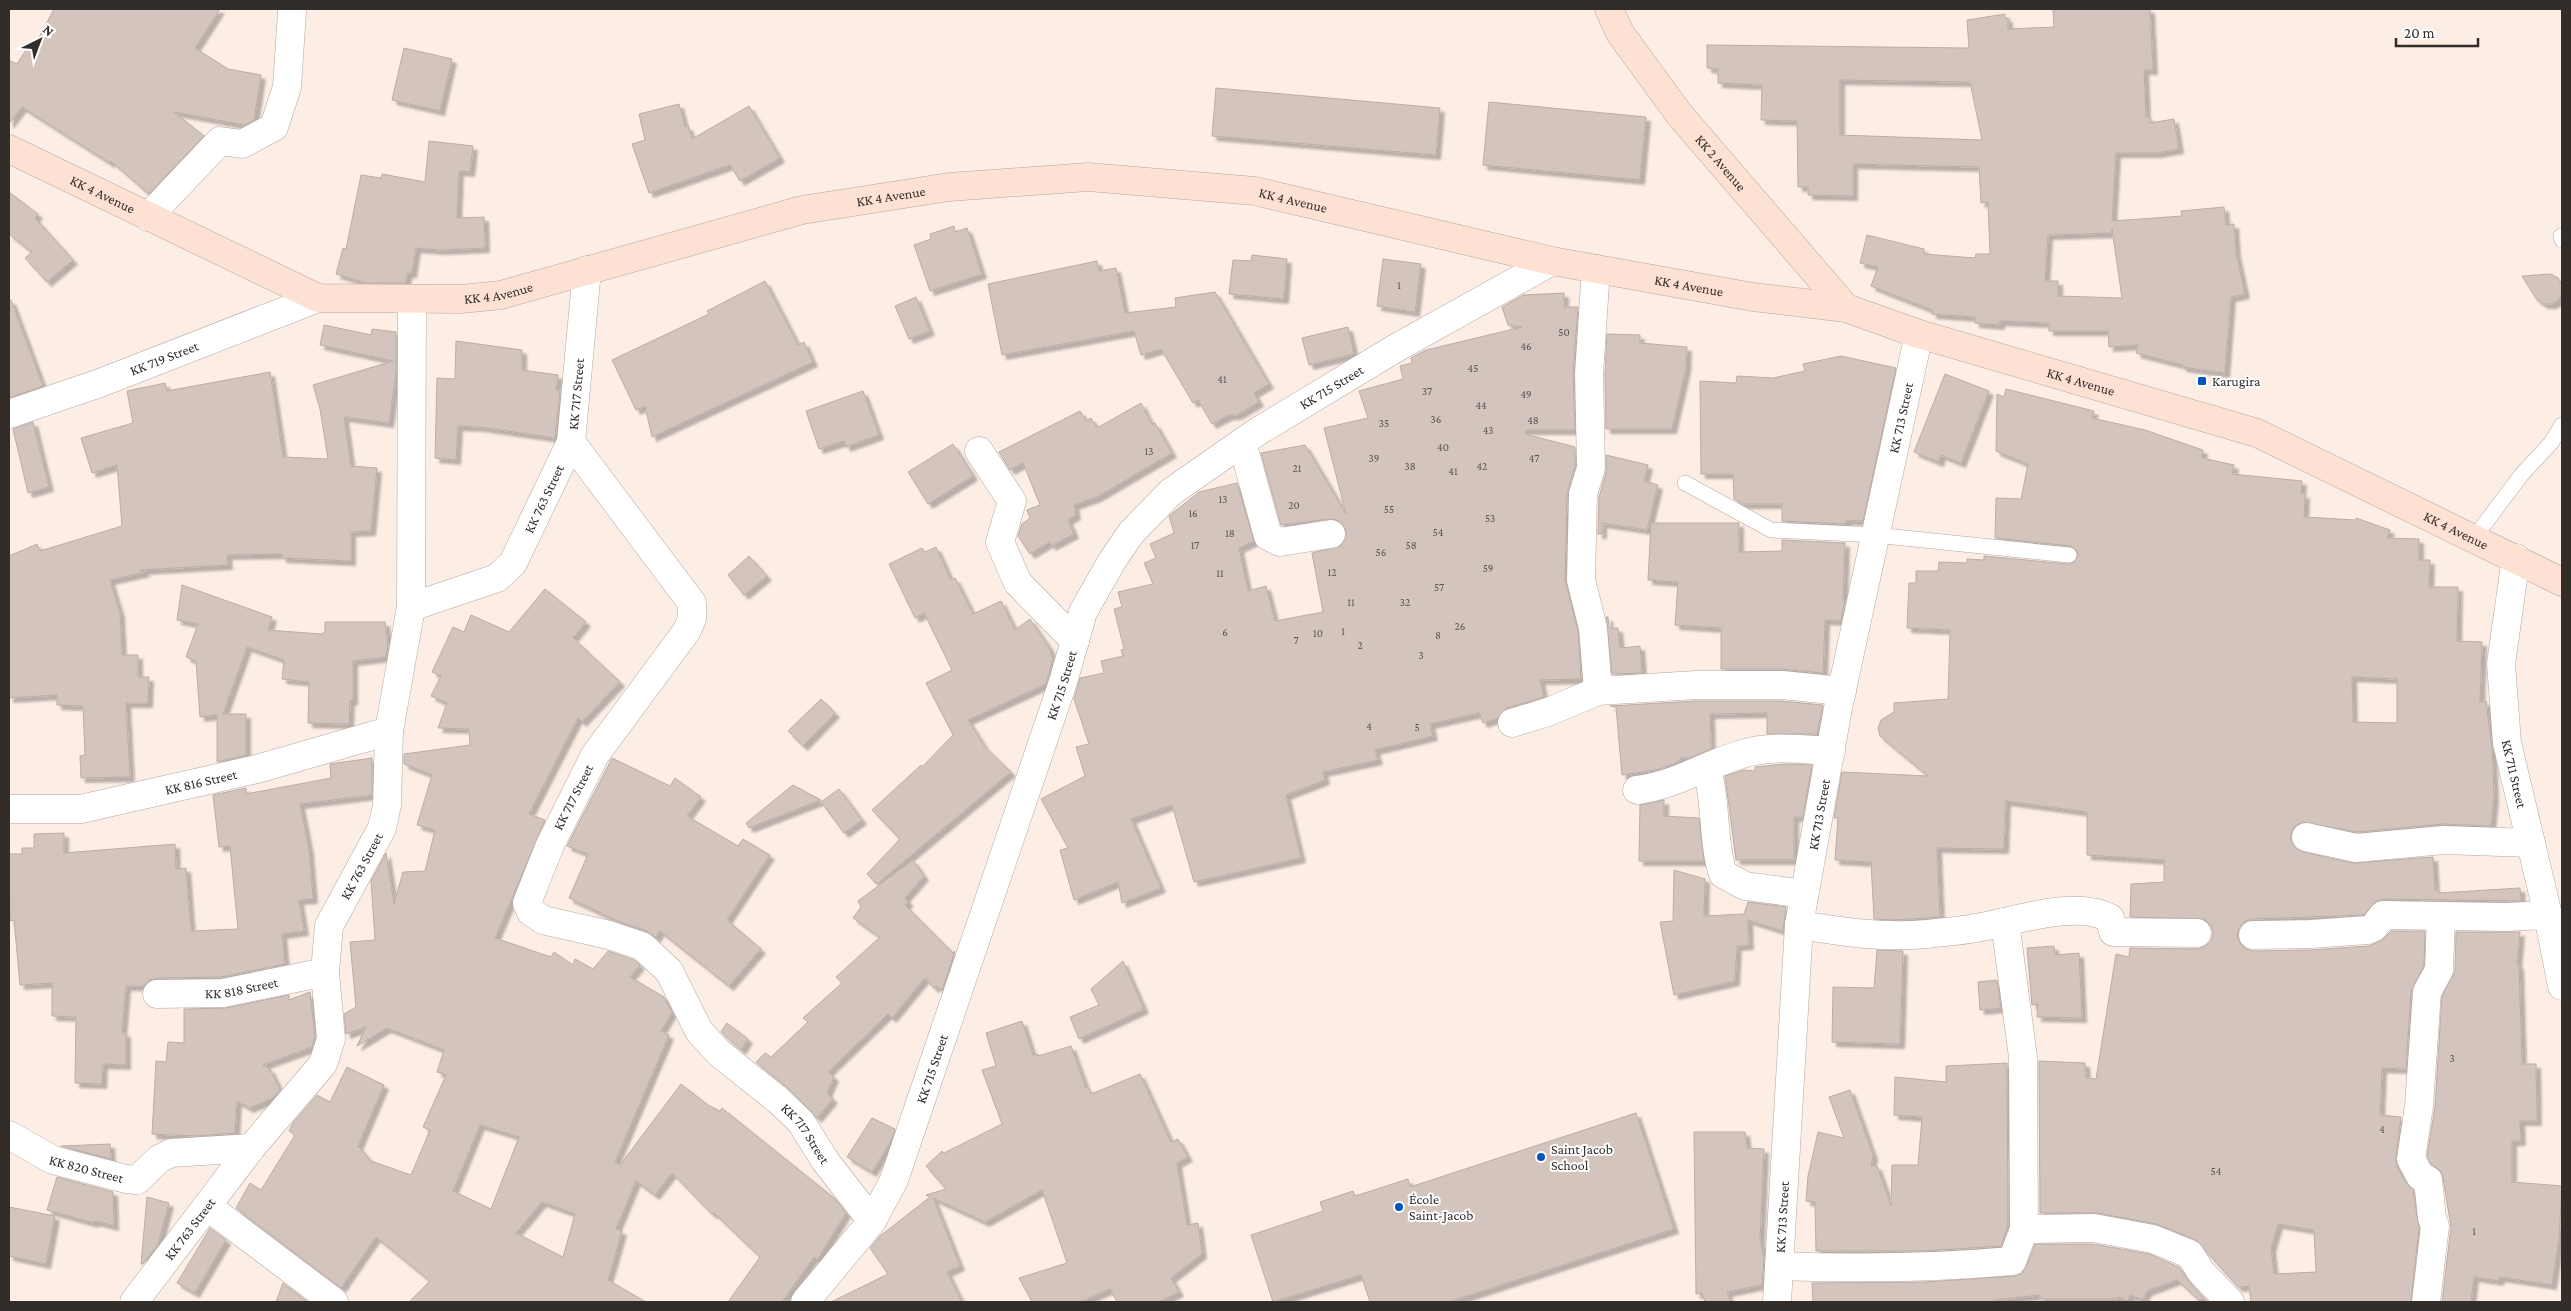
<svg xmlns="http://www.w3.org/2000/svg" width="2571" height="1311" viewBox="0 0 2571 1311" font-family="'Crimson Pro',serif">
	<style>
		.building { fill: #d3c4bd; stroke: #bbada5; fill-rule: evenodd; filter: url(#shadow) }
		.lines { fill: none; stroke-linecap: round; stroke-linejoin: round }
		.lane-casing { stroke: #b5a69f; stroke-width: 16 }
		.street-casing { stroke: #b5a69f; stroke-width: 29 }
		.secondary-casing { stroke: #b5a69f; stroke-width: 29 }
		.lane { stroke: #fff; stroke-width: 15 }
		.street { stroke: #fff; stroke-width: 28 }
		.secondary { stroke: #fde1d2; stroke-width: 28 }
		.poi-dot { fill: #0054bd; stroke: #fff; stroke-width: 2 }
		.labels { text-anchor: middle; stroke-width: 4; stroke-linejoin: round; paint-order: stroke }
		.number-label { font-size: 11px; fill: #5b534f }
		.street-label { font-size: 14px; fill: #332d2a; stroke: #fff }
		.poi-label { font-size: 14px; fill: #332d2a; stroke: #fff; text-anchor: start }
	</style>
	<defs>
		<filter id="shadow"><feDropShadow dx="4.5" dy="4.5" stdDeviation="1" flood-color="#0004"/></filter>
	</defs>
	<rect width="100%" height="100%" fill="#fcede5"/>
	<g class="building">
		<path d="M54,9H220L195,48L228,69L261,75L254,120L244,125L174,112L204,136L149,194L111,161L110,163L22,107L9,124V60L17,64L31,42L35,45Z"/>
		<path d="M2053,9H2150L2153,70H2144L2146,117H2150V123L2174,119L2179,149L2157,153H2116L2112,221L2182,216L2181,211L2224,207L2226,225L2234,224L2236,253L2245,294L2231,297L2225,373L2182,367L2183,365L2136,353L2138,345L2109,347L2108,331H2049V323L2000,321V325L1975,323V317L1932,314V310L1871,286L1878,267L1860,263L1867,235L1924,249V254L1975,258L1976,254H1990L1988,202L1981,203L1979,167L1853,164V196L1808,195V187H1798L1797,121L1761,120L1762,85L1718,83V69L1707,68V45L1969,48L1967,20L2005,14V18H2008V29L2054,27ZM1840,80L1970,82L1982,140L1840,135ZM2112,229L2122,298L2058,296V281H2045L2048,235L2112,233Z"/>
		<path d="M404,48L452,59L440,111L392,100Z"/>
		<path d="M1216,88L1440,108L1436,155L1212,136Z"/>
		<path d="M1489,102L1646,117L1640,180L1483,165Z"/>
		<path d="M679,104L685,127L688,126L692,139L749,106L780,158L740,181L730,165L649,193L632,144L645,140L639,114Z"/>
		<path d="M429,141L473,146L470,172L459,171L457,218L484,217L485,248L440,250L416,248L412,273H408L405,283H366L336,274L343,248L346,249L361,175L381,178L382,174L425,182Z"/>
		<path d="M9,192L38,214L35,218L73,260L47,282L25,258L32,252L9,234Z"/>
		<path d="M954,226L955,232L967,228L982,274L930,291L914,245L931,239L930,234Z"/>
		<path d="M1252,255L1287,259L1284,299L1229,294L1233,260L1251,261Z"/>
		<path d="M1383,259L1421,264L1415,312L1377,306Z"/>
		<path d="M1097,261L1099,271L1116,268L1125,313L1176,307L1175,298L1215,292L1269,384L1254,393L1259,402L1237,415H1229L1212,424L1198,400L1193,403L1161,349L1141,355L1134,331L1002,355L988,284Z"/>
		<path d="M2551,274L2558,278L2562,285V293L2559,300L2552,304H2544L2537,300L2522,276Z"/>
		<path d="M765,281L798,345L804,342L813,362L652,437L645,406L636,410L612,360L709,314L707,311Z"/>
		<path d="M1564,293V307H1578L1573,373L1575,430H1526L1525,434L1575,447V466L1567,494L1565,580L1578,631L1581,679L1540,680L1544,697L1507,708L1498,718L1483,723L1479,713L1430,724L1433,736L1375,750L1378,760L1323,772L1325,780L1286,795L1301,858L1194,882L1172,805L1131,819L1161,888L1122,903L1118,882L1074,900L1060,850L1068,848L1041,799L1085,776L1076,747L1089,744L1074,699L1080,678L1104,673L1101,661L1123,656L1121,650L1124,649L1114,609L1122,607L1118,592L1153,584L1144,563L1156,558L1150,544L1174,533L1169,516L1199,492L1237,483L1254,541L1239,548L1248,591L1266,586L1275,621L1323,612L1312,553L1340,546L1346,539V531L1343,525L1337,520L1329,519L1281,525L1261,453L1305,445L1346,514L1324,428L1368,418L1359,391L1403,379L1400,366L1412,363L1411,358L1426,350L1522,327L1508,325L1502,307L1523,295Z"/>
		<path d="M916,297L930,331L909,339L895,306Z"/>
		<path d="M9,300H11L43,386L9,398Z"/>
		<path d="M324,325L371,335L372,329L396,332V371L389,423L344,417L351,466L377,468L371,531L351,532V561L282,558V554L227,555L228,565L140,570L146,572L110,580L120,613L122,655H138V677H149L148,703H126L130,777L81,778L80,756L85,755L83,706L57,705V695L9,698V556L37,544L40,551L122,526L117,465L92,473L81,438L133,423L127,391L165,383L167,391L270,372L283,457L328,459L320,409L313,385L393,361L320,345Z"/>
		<path d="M1348,327L1354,354L1309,365L1302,338Z"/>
		<path d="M1607,334L1640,335V343L1687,347L1686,368L1672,429H1606L1605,374Z"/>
		<path d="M456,341L522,350V370L558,375L556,390H560L555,438L480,427L458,426L456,460L435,458L437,378L455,379Z"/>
		<path d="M1841,356L1896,368L1863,521L1846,520V524L1782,521V504H1743L1734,499L1733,474H1701L1700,381L1736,383L1737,376L1773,378L1805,371L1803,364Z"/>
		<path d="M1945,374L1989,391L1961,463L1941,455L1939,462L1914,452Z"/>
		<path d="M2006,389L2094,411L2092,418L2145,430L2203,450L2202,458L2234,465L2232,474L2302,481L2301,494H2305L2304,517L2355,520L2356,518L2390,530L2387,538L2419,539V560H2430L2429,587H2458L2457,641L2482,642L2480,702L2486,701L2492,749L2494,796L2491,826L2443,824L2357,832L2302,822L2294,827L2291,834V841L2295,848L2303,852L2353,863L2433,857L2435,890H2439V893L2520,888L2521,901L2383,899L2376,901L2364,915L2252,919L2245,921L2240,927L2237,935L2240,943L2246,949L2253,951L2311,950L2369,946L2381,941L2391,931H2425L2424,966L2411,991L2406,1069L2382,1068L2380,1115L2401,1117L2396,1157L2397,1166L2406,1183L2413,1190L2419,1228L2411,1302H2251L2249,1286L2238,1287L2196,1240L2156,1224L2097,1213H2040L2039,1061L2085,1063L2086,1078L2096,1079L2116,954L2129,957L2130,948L2197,949L2205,946L2211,941L2213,933L2211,926L2205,919L2130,917L2131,884L2164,882V860L2087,855V812L2006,801L2004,849L1937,848L1940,917L1894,920L1874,919L1871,862L1835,860L1838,818H1834L1842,772L1928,776L1880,736L1878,728L1881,720L1894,712V703L1948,699L1950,630L1907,628L1909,583H1916V571H1938L1939,562L1967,563V559L1984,560V556L2068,564L2073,563L2078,556L2077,551L2070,546L1995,538L1996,498L2021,499L2028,464L1996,451L1997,394L2004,397ZM2352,677L2397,679V723L2353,722ZM2278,1224L2314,1230L2316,1272L2274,1274L2271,1248Z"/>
		<path d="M863,391L879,435L846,447L844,441L819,449L806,411Z"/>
		<path d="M1141,403L1152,425L1155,423L1172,453L1097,497L1074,505L1076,515L1068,520L1074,534L1051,546L1050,542L1030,554L1018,536L1022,524L1030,518L1027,510L1040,505L1023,463L1010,470L999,452L1080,411L1086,421L1091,418L1097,428Z"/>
		<path d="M33,422L49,487L28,493L13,429Z"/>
		<path d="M953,444L973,476L928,504L908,472Z"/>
		<path d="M1606,455L1648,465L1644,481L1658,485L1647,530L1602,523V534H1598L1599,497L1606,472Z"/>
		<path d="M1651,523H1739V552L1782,551V540L1845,543L1843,600H1845L1841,621L1825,620L1823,673L1782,669H1721V628L1675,625L1678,582L1648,580Z"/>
		<path d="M936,547L951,580L955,578L973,614L1001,601L1015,630L1030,619L1049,647L1053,659L1046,684L968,720L985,747L1011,772L877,884L867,874L900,839L872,810L921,765L922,767L953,735L926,683L952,670L924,613L915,618L889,564L922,548L925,552Z"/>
		<path d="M749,556L767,576L744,595L728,575Z"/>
		<path d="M182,585L272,617L268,630L321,634L325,632V622H385L388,646L386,657L353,661V700L350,701L349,724L308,723L309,682L282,679L284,660L247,647L223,714H246V755L217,762V715L200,717L196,661L186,657L198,624L177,620Z"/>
		<path d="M545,589L586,622L573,638L620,682L582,722L578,718L529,814L545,820L495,938L551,957L554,952L573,965L575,959L593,969L608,951L634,960L640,965L630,977L664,997L672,1012L661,1031L669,1035L615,1162L620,1165L681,1084L708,1105L720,1111L722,1108L834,1198L846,1213L817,1260L814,1257L782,1302H728L760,1257L714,1213L712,1214L672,1173L655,1195L636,1181L616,1229L622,1231L608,1280L646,1302H409L430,1281L376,1237L341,1288L236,1208L250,1183L261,1190L295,1135L289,1131L293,1123L317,1095L330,1102L347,1067L384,1085L358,1146L371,1161L411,1175L430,1130L423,1127L446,1075L437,1072L444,1050L387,1028L357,1046L366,1027L346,1034L344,1014L356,1007L350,942L375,940L371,881L386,853L394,904L403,872L425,871L435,830L417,825L432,775L404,764V754L470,745L469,729L438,728L447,703L431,696L441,676L432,672L453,627L464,632L471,615L509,632ZM480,1125L519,1137L491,1209L453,1191ZM542,1202L575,1214L563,1257L516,1233Z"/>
		<path d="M1606,617H1608L1609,628H1618L1620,648L1640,646L1642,673L1612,674Z"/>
		<path d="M821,699L835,713L803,746L788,731Z"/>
		<path d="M1696,701H1781L1823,705L1817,734H1767V713L1710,714L1711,749L1689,758H1680V761L1660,769L1622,775L1616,707L1610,706Z"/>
		<path d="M372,758V795L300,804L309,850L313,899L299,900L304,931L282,934L285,964L221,977L157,978L149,980L144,986H126L122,1033H126V1065L103,1064L102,1084L75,1083L76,1017L52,1016V983L20,985L14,920L10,921L9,854H22V848H34V834L64,833V853L175,844L176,869L186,868L191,931L238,929L230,846L219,847L213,795L246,788V794L331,778L330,764Z"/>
		<path d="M612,758L670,786L675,778L701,797L687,816L738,846L743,839L770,855L727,920L761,949L729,986L660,931L656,938L647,931L618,921L569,898L588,854L567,846Z"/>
		<path d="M1784,764L1812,765L1803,817H1794V860H1736L1725,776L1743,770L1755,771V767Z"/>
		<path d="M793,785L821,800L749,828L746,823Z"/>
		<path d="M839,789L862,820L844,833L821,802Z"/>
		<path d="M1664,800V816L1699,818L1704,861H1639L1640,805Z"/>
		<path d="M913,860L924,876L905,898L909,902L905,905L953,953L955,951L942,990L936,986L934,988L925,978L892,1018L888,1014L828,1072L834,1077L827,1093L833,1099L817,1118L789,1089L756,1062L765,1053L771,1057L808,1022L803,1018L842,983L836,977L880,937L853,918L861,907L858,901Z"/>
		<path d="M1674,870L1705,879L1704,916L1744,914L1748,902L1786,907L1783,931L1748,920L1749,945L1737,946L1735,981L1674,995L1660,922L1673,921Z"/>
		<path d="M2456,932H2520L2517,965H2519L2522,1064H2536L2537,1121H2520L2521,1141H2512V1182L2562,1186L2559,1239L2552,1285L2500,1277L2499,1281L2474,1277L2471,1302H2442L2451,1227L2443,1178L2441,1171L2431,1164L2427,1156L2435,1107L2442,996L2455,971Z"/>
		<path d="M2054,946L2055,955L2079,953L2082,1018L2037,1017L2038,1004L2032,1005L2027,948Z"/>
		<path d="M1877,950L1903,951L1900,1044L1832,1042L1833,987L1874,988Z"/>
		<path d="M1123,961L1144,1009L1079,1039L1070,1017L1099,1005L1091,989Z"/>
		<path d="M1997,980L2001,1008L1980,1010L1978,982Z"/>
		<path d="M310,992L315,1037L312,1047L263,1065L270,1069L280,1090L273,1098L249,1108L237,1101L235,1133L196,1136L152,1134L156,1061L166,1062L168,1042L184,1043V1009L226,1008L289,995V1000Z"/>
		<path d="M1022,1021L1033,1055L1038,1054V1056L1071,1046L1086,1088H1089L1091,1094L1140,1074L1171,1142L1178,1139L1188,1157L1177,1163L1187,1225L1198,1223L1202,1254L1171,1278L1179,1292L1159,1302H1117L1110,1289L1080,1302H1032L1019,1278L1067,1263L1042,1190L985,1222L933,1198L960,1266L947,1272L962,1302H831L888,1274L870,1248L880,1236L930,1197L926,1195L946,1189L926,1166L942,1151L944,1153L1002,1124L982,1070L996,1066L986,1033Z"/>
		<path d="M727,1023L748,1039L741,1050L721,1032Z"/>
		<path d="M2007,1063L2008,1226L2001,1246L1924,1251H1816L1815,1202L1806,1201L1808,1176L1818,1132L1844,1138L1829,1097L1850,1090L1873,1155L1871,1166H1877L1891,1206L1892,1165H1918L1922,1117L1894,1115L1895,1077L1946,1082V1066Z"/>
		<path d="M1636,1113L1674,1229L1449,1302H1370L1361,1275L1273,1302L1251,1235L1323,1211L1320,1202L1353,1191L1355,1196L1408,1179L1410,1187Z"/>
		<path d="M872,1118L895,1129L891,1141L872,1172L847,1157Z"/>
		<path d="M1694,1132H1745L1747,1148L1764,1149L1760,1240L1764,1258L1762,1285L1727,1292L1731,1302H1705L1702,1293L1696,1294Z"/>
		<path d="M110,1144L111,1159L61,1146Z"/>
		<path d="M57,1177L113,1192L114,1226L95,1221L94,1223L47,1210Z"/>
		<path d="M147,1197L169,1203L158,1244L143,1264H141Z"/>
		<path d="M9,1207L55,1216L46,1264L9,1256Z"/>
		<path d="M210,1228L226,1240L195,1293L177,1283Z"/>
		<path d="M2035,1244H2093L2149,1254L2179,1267L2190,1283L2203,1297L2200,1301L2177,1280L2147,1291L2143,1300L2130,1295L2128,1301L2118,1297L2117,1299H2040V1295L1993,1300V1302H1813L1812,1283L1925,1282L2014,1276L2021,1274L2026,1267Z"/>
		<path d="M283,1283L308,1302H276Z"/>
	</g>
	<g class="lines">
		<g class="lane-casing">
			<g id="lane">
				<path d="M2561,236L2562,240"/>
				<path d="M1685,483L1771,530L1875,535L2069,555"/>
				<path d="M2474,538L2522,474L2551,443L2562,425"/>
			</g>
		</g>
		<g class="street-casing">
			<g id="street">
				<path d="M148,217L220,141L242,144L274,127L287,87L292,12"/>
				<path d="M1596,269L1589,374L1591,468L1583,494L1581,580L1593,628L1598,691"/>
				<path id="s1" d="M587,270L571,442L692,603V619L686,632L595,755L550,845L527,903L531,912L543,920L609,935L642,946L669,971L699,1031L719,1053L778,1100L801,1122L826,1162L872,1221"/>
				<path id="s2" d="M9,414L100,383L318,298"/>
				<path d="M1242,442L1268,536L1280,542L1331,534"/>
				<path d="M979,451L1012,501L1000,542L1018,583L1075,641"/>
				<path id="s3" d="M2516,558L2501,664L2507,743L2548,915L2562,986"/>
				<path id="s4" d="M411,607L497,578L513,563L571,442"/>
				<path d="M1512,723L1548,712L1598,691L1696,685H1782L1842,691"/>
				<path d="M1707,769C1717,804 1712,840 1723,874L1745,886L1804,894"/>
				<path d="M1637,790C1676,785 1703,766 1739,755C1768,745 1800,749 1831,751"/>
				<path id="s5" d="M9,809H81L257,769L389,731"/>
				<path d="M2306,837L2356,848L2444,840L2531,843"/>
				<path d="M2005,922L2023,1057L2024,1229L2094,1228L2153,1239L2190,1254L2201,1272L2230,1302"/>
				<path d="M1799,925C1844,932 1881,938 1927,934C1943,932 1960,931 1976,928C2013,922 2075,899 2110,918L2113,932L2197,933"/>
				<path d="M2253,935L2311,934L2368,930L2374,927L2383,915L2506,917L2548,915"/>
				<path id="s6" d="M157,994L223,993L325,972"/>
				<path id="s7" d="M9,1135L53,1160L126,1179L137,1180L159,1159L171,1153L251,1148"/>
				<path d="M207,1206L334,1302"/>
				<path d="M1779,1266C1857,1269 1934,1268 2012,1261L2024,1229"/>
				<path id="s8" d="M134,1302L251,1148L323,1064L331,1039L325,972L329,926L382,828L387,805L389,731L411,607L412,299"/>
				<path id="s9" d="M805,1302L872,1221L894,1180L1063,682L1083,612L1112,561L1131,533L1171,492L1257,432L1396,348L1552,261"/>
				<path id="s10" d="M1777,1302L1799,925L1838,708L1919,334"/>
				<path d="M2426,1302L2435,1226L2432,1218L2428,1180L2420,1176L2411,1159L2419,1106L2427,992L2439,970L2441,916"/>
			</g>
		</g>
		<g class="secondary-casing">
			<g id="secondary">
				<path id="s11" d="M1609,9L1620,33L1679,114L1846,308"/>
				<path id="s12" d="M9,149L318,298L461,299L501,295L802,210L949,187L1088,177L1255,191L1552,261L1753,297L1846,308L1919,334L2257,433L2562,582"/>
			</g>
		</g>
		<use href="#lane" class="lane"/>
		<use href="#street" class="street"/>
		<use href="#secondary" class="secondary"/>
	</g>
	<g class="poi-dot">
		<rect x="2197" y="376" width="10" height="10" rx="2.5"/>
		<circle cx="1541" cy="1157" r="5"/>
		<circle cx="1399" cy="1207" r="5"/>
	</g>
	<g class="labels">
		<g class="number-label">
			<text x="1399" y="289">1</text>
			<text x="1564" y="336">50</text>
			<text x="1526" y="350">46</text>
			<text x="1473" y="372">45</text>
			<text x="1222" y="383">41</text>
			<text x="1427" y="395">37</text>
			<text x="1526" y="398">49</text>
			<text x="1481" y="409">44</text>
			<text x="1436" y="423">36</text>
			<text x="1533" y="424">48</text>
			<text x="1384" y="427">35</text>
			<text x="1488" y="434">43</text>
			<text x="1443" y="451">40</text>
			<text x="1149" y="455">13</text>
			<text x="1374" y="462">39</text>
			<text x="1534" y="462">47</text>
			<text x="1410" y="470">38</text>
			<text x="1482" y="470">42</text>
			<text x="1297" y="472">21</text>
			<text x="1453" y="475">41</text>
			<text x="1223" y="503">13</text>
			<text x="1294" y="509">20</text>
			<text x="1389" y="513">55</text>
			<text x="1193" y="517">16</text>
			<text x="1490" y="522">53</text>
			<text x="1438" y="536">54</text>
			<text x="1230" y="537">18</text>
			<text x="1195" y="549">17</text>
			<text x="1411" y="549">58</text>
			<text x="1381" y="556">56</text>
			<text x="1488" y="572">59</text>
			<text x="1332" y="576">12</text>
			<text x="1220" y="577">11</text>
			<text x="1439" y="591">57</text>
			<text x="1351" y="606">11</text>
			<text x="1405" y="606">32</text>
			<text x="1460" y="630">26</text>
			<text x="1343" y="635">1</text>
			<text x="1225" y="636">6</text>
			<text x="1318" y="637">10</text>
			<text x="1438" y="639">8</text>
			<text x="1296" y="644">7</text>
			<text x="1360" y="649">2</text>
			<text x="1421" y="659">3</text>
			<text x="1369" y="730">4</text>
			<text x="1417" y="731">5</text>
			<text x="2452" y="1062">3</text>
			<text x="2382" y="1133">4</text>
			<text x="2216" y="1175">54</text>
			<text x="2474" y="1235">1</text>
		</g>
		<g class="street-label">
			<text dy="5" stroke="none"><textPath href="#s11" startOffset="191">KK 2 Avenue</textPath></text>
			<text dy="5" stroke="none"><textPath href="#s12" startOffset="104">KK 4 Avenue</textPath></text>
			<text dy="5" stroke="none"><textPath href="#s12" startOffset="929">KK 4 Avenue</textPath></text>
			<text dy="5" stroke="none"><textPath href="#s12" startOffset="1334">KK 4 Avenue</textPath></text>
			<text dy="5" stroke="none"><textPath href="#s12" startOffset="1739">KK 4 Avenue</textPath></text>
			<text dy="5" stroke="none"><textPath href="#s12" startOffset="524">KK 4 Avenue</textPath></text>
			<text dy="5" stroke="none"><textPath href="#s2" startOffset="165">KK 719 Street</textPath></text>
			<text dy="5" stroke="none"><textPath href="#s12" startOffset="2144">KK 4 Avenue</textPath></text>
			<text dy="5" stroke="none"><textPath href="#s9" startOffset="1092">KK 715 Street</textPath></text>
			<text transform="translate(576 394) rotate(-85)" y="5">KK 717 Street</text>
			<text dy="5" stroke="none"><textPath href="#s10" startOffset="895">KK 713 Street</textPath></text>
			<text dy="5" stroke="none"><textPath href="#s4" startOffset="184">KK 763 Street</textPath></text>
			<text dy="5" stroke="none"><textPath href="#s12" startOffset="2549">KK 4 Avenue</textPath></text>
			<text dy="5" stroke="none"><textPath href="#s9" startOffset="674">KK 715 Street</textPath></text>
			<text dy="5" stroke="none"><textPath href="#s3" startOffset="218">KK 711 Street</textPath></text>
			<text dy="5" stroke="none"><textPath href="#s5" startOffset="195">KK 816 Street</textPath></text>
			<text transform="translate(573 797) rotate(-63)" y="5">KK 717 Street</text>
			<text dy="5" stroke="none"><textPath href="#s10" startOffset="490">KK 713 Street</textPath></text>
			<text dy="5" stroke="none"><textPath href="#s8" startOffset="512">KK 763 Street</textPath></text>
			<text dy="5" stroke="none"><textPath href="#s6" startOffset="85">KK 818 Street</textPath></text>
			<text dy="5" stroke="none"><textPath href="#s9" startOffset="269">KK 715 Street</textPath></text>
			<text dy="5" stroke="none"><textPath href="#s1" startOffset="1100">KK 717 Street</textPath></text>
			<text dy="5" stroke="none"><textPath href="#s7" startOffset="85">KK 820 Street</textPath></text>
			<text dy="5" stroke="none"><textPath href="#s10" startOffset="85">KK 713 Street</textPath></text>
			<text dy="5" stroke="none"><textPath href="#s8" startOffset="92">KK 763 Street</textPath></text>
		</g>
		<g class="poi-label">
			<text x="2212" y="386">Karugira</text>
			<text x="1551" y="1154">Saint Jacob<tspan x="1551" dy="16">School</tspan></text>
			<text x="1409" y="1204">École<tspan x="1409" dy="16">Saint-Jacob</tspan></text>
		</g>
	</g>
	<rect width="2571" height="1311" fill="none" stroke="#332d2a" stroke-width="20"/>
	<g transform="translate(40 40) rotate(42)" stroke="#ffffff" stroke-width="4" paint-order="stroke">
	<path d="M0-4L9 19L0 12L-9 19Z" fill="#332d2a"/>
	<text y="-8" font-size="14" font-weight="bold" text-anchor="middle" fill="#332d2a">N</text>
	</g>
	<path d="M2396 38v8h82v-8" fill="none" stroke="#332d2a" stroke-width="2.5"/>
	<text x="2404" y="38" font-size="15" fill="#332d2a" stroke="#ffffff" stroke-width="4" paint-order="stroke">20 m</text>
</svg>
